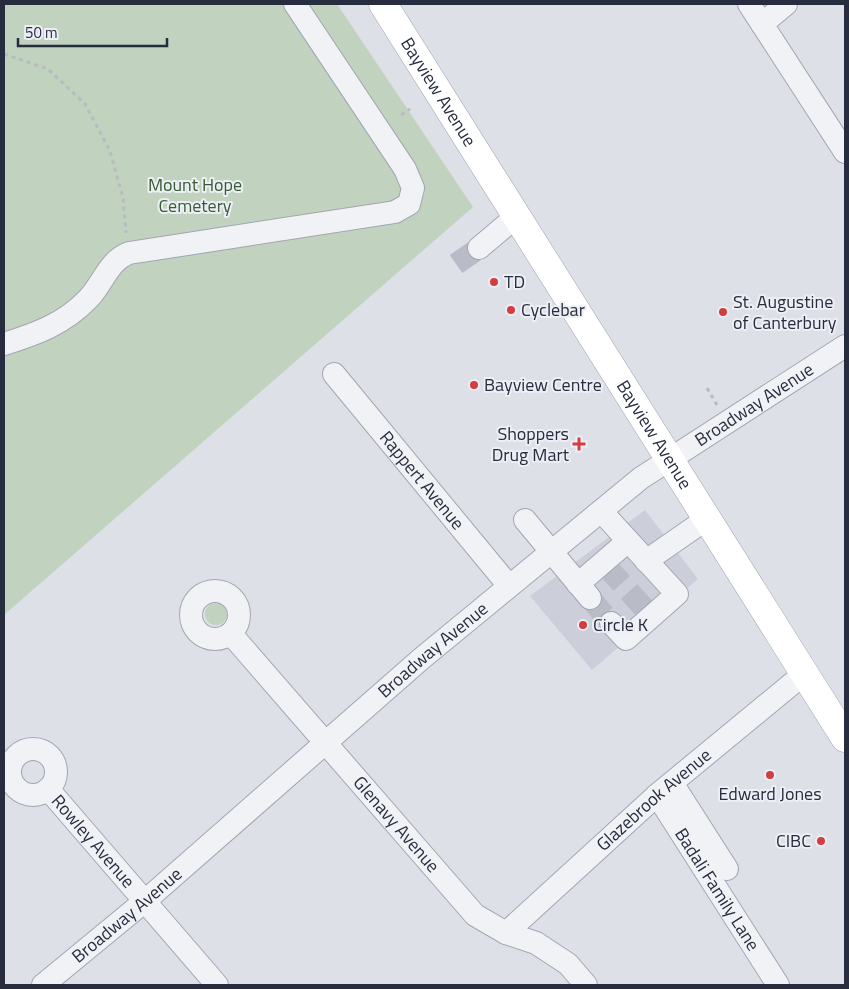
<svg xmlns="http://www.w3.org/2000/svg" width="849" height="989" viewBox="0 0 849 989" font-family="'Titillium Web',sans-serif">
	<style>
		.built { fill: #cccfda }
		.green { fill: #c1d2bf }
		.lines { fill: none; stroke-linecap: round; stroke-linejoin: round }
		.minor-tunnel { stroke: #b9bcc6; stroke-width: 22; stroke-dasharray: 22 11; stroke-linecap: butt }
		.minor-casing { stroke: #a3a6b2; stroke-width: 24 }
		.major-casing { stroke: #9da3b4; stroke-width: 29 }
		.path { stroke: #b8bbc3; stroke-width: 3; stroke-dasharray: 4 4; stroke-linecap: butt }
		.minor { stroke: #f1f2f6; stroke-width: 22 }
		.major { stroke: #fff; stroke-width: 28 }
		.poi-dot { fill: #d23e40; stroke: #edeff5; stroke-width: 2 }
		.labels { text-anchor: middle; stroke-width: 4; stroke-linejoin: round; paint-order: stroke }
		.street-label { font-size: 18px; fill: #272c3f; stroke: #edeff5 }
		.park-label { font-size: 18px; fill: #355b33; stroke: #edeff5 }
		.poi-label { font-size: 18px; fill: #272c3f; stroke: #edeff5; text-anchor: start }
	</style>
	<rect width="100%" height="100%" fill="#dee0e8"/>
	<path class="built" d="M645,510L698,579L592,670L530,596Z"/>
	<g class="green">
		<path d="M4,4H337L473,207L4,615Z"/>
		<circle cx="216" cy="614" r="11"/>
	</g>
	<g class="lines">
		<g class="minor-tunnel">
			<path d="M456,264L479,248"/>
			<path d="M607,567L644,608"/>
			<path d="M590,598L611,623"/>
		</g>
		<g class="minor-casing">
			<g id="minor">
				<path d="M749,4L845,152"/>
				<path d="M762,24L786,4"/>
				<path d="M479,248L517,216"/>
				<path d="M4,344C36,334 64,324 88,299C103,284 108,261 129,253L395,212L409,204L413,188L405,169L295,4"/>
				<path id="s1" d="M334,374L509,586"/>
				<path d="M601,511L677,594L626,639L611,623"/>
				<path d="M525,520L590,598"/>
				<path d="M646,561L708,518"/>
				<path d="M578,584L628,541"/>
				<circle cx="215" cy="615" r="24"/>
				<path id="s2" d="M231,634L475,915L506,933L536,943L568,964L586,985"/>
				<circle cx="33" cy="772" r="23"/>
				<path d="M672,783L727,869"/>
				<path id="s3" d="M48,789L217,985"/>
				<path id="s4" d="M657,795L778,985"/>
				<path id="s5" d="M506,933L657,795L805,673"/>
				<path id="s6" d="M43,985L145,901L421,659L641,478L845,346"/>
			</g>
		</g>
		<g class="major-casing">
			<g id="major">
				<path id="s7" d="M383,4L845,738"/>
			</g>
		</g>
		<g class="path">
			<path d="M4,54L48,69L85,104L110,151L123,198L126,233"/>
			<path d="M401,115L410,109"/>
			<path d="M707,388L717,405"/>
		</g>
		<use href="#minor" class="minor"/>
		<use href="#major" class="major"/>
	</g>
	<g class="poi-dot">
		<circle cx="494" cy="282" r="5"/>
		<circle cx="511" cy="310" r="5"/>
		<circle cx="723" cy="312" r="5"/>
		<circle cx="474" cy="385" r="5"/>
		<path d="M576.5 436.5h5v5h5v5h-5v5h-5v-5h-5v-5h5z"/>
		<circle cx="583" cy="625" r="5"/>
		<circle cx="770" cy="775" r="5"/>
		<circle cx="821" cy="841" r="5"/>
	</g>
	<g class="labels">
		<g class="street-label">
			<text dy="6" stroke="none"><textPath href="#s7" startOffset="104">Bayview Avenue</textPath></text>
			<text dy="6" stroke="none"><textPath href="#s6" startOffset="919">Broadway Avenue</textPath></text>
			<text dy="6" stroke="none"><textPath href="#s7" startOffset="509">Bayview Avenue</textPath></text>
			<text dy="6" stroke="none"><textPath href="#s1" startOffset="138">Rappert Avenue</textPath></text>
			<text dy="6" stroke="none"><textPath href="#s6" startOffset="514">Broadway Avenue</textPath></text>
			<text dy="6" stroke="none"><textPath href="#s5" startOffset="199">Glazebrook Avenue</textPath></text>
			<text dy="6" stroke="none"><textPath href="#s2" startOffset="252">Glenavy Avenue</textPath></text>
			<text dy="6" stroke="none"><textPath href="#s3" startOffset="69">Rowley Avenue</textPath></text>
			<text dy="6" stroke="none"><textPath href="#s4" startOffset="112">Badali Family Lane</textPath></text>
			<text dy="6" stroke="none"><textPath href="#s6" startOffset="109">Broadway Avenue</textPath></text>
		</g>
		<g class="park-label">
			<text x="195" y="191">Mount Hope<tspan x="195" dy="21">Cemetery</tspan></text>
		</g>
		<g class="poi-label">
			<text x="504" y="288">TD</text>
			<text x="733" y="308">St. Augustine<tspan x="733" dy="21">of Canterbury</tspan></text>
			<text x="521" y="316">Cyclebar</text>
			<text x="484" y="391">Bayview Centre</text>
			<text x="569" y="440" text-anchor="end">Shoppers<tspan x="569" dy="21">Drug Mart</tspan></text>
			<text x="593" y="631">Circle K</text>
			<text x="770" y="800" text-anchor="middle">Edward Jones</text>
			<text x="811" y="847" text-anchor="end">CIBC</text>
		</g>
	</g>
	<rect width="849" height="989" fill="none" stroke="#272c3f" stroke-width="10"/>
	<path d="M18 38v8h149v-8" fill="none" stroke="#272c3f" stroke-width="2.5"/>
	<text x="25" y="38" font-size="15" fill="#272c3f" stroke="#edeff5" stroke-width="4" paint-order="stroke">50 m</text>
</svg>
